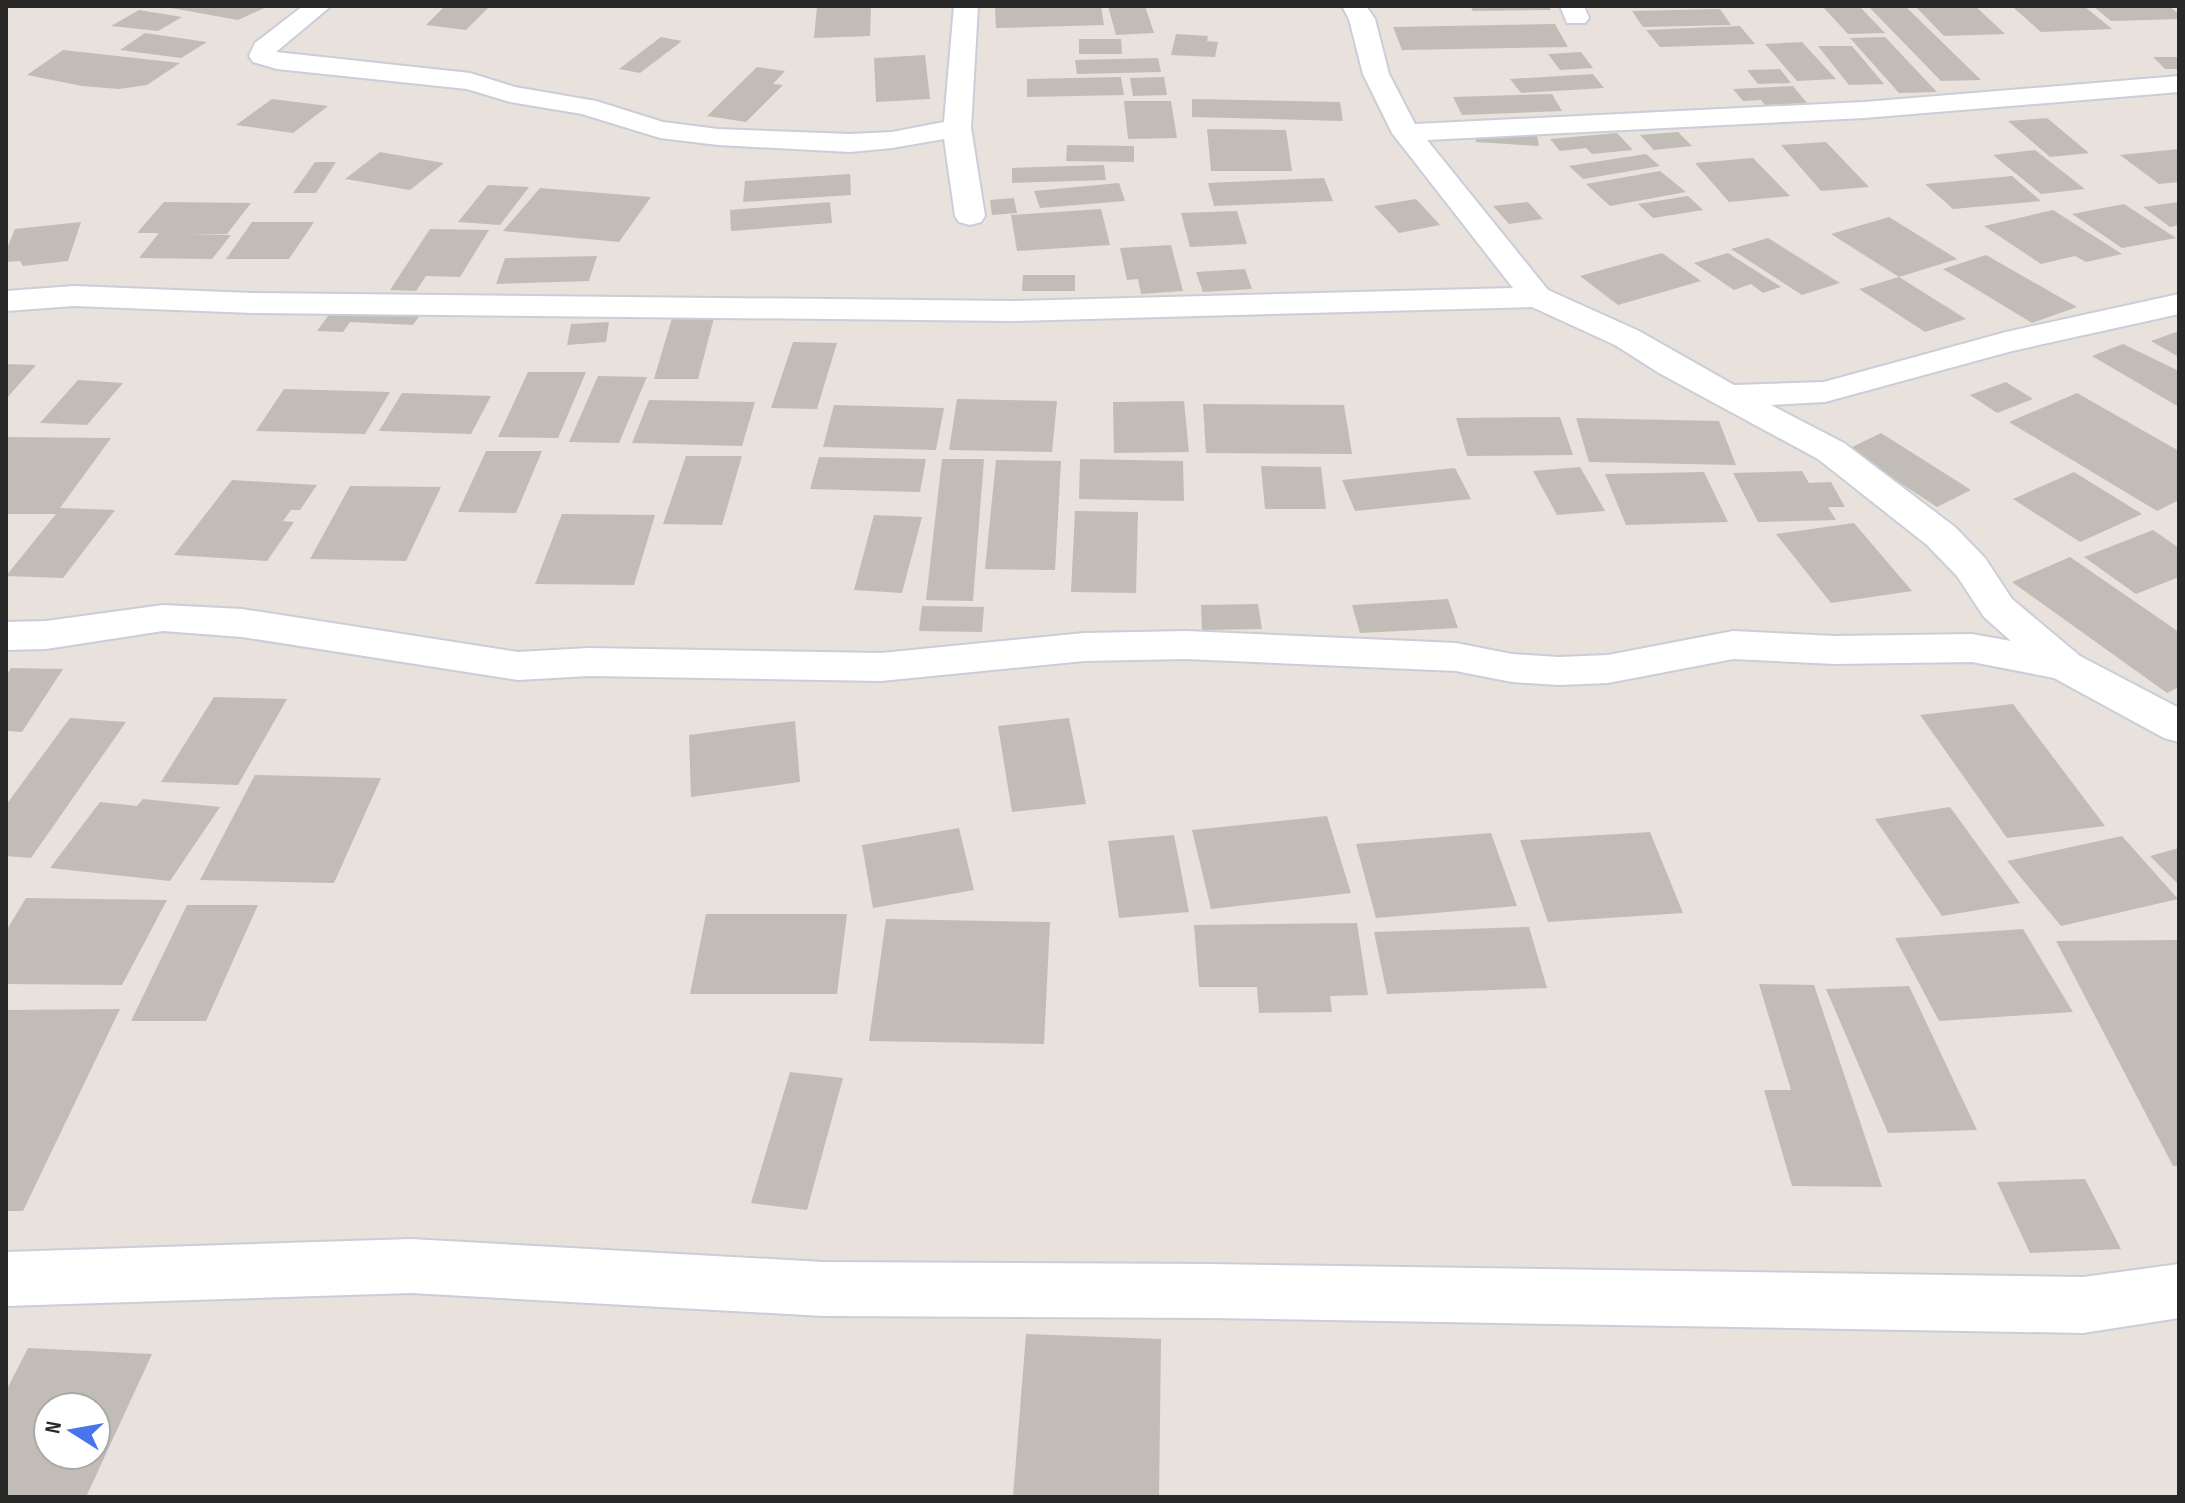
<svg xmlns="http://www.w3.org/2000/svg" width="2185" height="1503" viewBox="0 0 2185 1503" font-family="'Sofia Sans Condensed',sans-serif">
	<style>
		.building { fill: #c1bdb6; fill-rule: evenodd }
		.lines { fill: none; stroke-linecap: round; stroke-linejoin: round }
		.minor-casing { stroke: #c9ced9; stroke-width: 4 }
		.minor { fill: #fff; fill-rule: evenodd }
	</style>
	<rect width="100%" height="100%" fill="#e9e1db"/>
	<g class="building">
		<path d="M160,6H269L238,20Z"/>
		<path d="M445,6H490L466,30L426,25Z"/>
		<path d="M817,6H871L870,36L814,38Z"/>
		<path d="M1016,6H1101L1104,25L996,28L995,8Z"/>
		<path d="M1108,6H1145L1154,33L1116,35Z"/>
		<path d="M1470,6H1549L1551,10L1473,11Z"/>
		<path d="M1859,6L1885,33L1848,34L1823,7Z"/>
		<path d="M1905,6L1981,80L1941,81L1869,7Z"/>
		<path d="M1975,6L2005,34L1944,36L1916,7Z"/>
		<path d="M2084,6L2112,29L2041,32L2014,8Z"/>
		<path d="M2093,6H2169L2179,14V19L2111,21Z"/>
		<path d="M1720,9L1731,25L1643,27L1632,11Z"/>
		<path d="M139,10L182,17L158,31L111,26Z"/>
		<path d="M1555,24L1568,47L1402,50L1393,27Z"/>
		<path d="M1740,26L1755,44L1660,47L1646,30Z"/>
		<path d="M145,33L207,42L181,58L120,50Z"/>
		<path d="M1176,34L1208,36L1207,41L1218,42L1215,57L1171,55Z"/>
		<path d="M661,37L682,41L640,73L619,69Z"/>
		<path d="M1885,37L1937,92L1899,93L1850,38Z"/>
		<path d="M1079,39H1121L1122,54H1079Z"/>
		<path d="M1802,42L1836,79L1797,81L1765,44Z"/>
		<path d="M1818,46H1852L1884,84L1849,85Z"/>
		<path d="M63,50L180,63L147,85L119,89L82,86L27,75Z"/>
		<path d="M1581,52L1593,68L1560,70L1548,54Z"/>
		<path d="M925,55L930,99L876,102L874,58Z"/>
		<path d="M2153,57H2179V69H2165Z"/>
		<path d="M1158,58L1161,72L1077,74L1075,60Z"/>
		<path d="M757,67L785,71L773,84L783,85L746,122L707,116Z"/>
		<path d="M1780,69L1791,83L1758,84L1747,70Z"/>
		<path d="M1593,74L1604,88L1521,93L1510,79Z"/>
		<path d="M1121,77L1124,95L1027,97V79Z"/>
		<path d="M1164,77L1167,95L1133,96L1130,78Z"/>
		<path d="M1793,86L1807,103L1765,105L1761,100L1743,101L1733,89Z"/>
		<path d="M1552,94L1562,111L1462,115L1453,97Z"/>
		<path d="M272,99L328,106L293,133L236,125Z"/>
		<path d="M1192,99L1340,102L1343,121L1192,117Z"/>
		<path d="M1124,101H1171L1177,138L1128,139Z"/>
		<path d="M2047,118L2089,153L2050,157L2008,121Z"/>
		<path d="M1207,129L1286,130L1292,171H1211Z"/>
		<path d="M1475,132L1537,136L1539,146L1476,142Z"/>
		<path d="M1678,132L1692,146L1654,150L1640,135Z"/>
		<path d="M1617,133L1633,150L1592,154L1586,148L1560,151L1550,139Z"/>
		<path d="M1826,142L1869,187L1821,191L1781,145Z"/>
		<path d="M1067,145L1134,146V162L1066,161Z"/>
		<path d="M2179,149V182L2159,184L2120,155Z"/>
		<path d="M2035,150L2085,189L2041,194L1993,155Z"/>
		<path d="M380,152L444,163L410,190L345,179Z"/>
		<path d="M1646,154L1660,166L1583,179L1569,166Z"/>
		<path d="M1753,158L1790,196L1729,202L1695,163Z"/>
		<path d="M315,162H336L316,193H293Z"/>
		<path d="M1104,165L1106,180L1012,183V168Z"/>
		<path d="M1660,171L1686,192L1610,206L1586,184Z"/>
		<path d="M850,174L851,195L743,202L745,181Z"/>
		<path d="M2012,176L2041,201L1953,209L1925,184Z"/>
		<path d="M1324,178L1333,201L1214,206L1208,183Z"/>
		<path d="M1119,183L1125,201L1040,208L1034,191Z"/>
		<path d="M488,185L529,187L500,225L458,222Z"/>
		<path d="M540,188L651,197L619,242L503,231Z"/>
		<path d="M1688,196L1703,210L1653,218L1638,204Z"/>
		<path d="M1014,198L1017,213L992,215L990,200Z"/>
		<path d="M1416,199L1440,225L1399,233L1374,206Z"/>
		<path d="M164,202L251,203L227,234H188L231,235L212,259L139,258L159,233H137Z"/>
		<path d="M830,202L832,223L731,231L730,210Z"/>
		<path d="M1528,202L1543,219L1509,224L1493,206Z"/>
		<path d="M2179,202V225L2170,227L2143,207Z"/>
		<path d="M2124,204L2176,238L2122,248L2072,214Z"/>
		<path d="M1101,209L1110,245L1017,251L1011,215Z"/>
		<path d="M2053,210L2122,254L2086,262L2075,256L2041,264L1984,226Z"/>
		<path d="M1237,211L1247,244L1190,247L1181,213Z"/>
		<path d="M1889,217L1957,259L1899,277L1966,319L1925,332L1859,289L1899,277L1831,234Z"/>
		<path d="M81,222L68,261L23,266L20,261L6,262V251L15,229Z"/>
		<path d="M252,222H314L289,259H226Z"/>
		<path d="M430,229L489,230L460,277L426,276L416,291L390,290Z"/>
		<path d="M1768,238L1840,283L1802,295L1731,249Z"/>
		<path d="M1171,245L1183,291L1141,294L1138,279L1127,280L1120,248Z"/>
		<path d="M1662,253L1701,281L1618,305L1580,276Z"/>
		<path d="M1728,253L1781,287L1763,293L1751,284L1734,290L1694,263Z"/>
		<path d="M1986,255L2077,307L2032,323L1943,269Z"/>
		<path d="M597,256L589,281L496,284L505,258Z"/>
		<path d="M1245,269L1252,289L1203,292L1196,272Z"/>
		<path d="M1023,275H1075V291H1022Z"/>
		<path d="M336,305L425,308L413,325L350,322L343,332L317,331Z"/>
		<path d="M672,318H714L698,379H654Z"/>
		<path d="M609,322L606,342L567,345L571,324Z"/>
		<path d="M2179,331V357L2151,341Z"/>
		<path d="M793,342L837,343L817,409L771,408Z"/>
		<path d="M2123,344L2179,371V407L2092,356Z"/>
		<path d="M6,364L36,365L6,399Z"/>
		<path d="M528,372H586L558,438L498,437Z"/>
		<path d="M598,376L647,377L619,443L569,442Z"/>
		<path d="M78,380L123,383L87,425L40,423Z"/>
		<path d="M2006,382L2033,399L1997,413L1970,395Z"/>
		<path d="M284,389L390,392L365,434L256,431Z"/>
		<path d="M402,393L491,396L471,434L379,431Z"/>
		<path d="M2077,393L2179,451V500L2157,511L2009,422Z"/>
		<path d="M957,399L1057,401L1052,452L949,450Z"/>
		<path d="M649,400L755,402L742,446L632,443Z"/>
		<path d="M1184,401L1189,452L1114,453L1113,402Z"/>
		<path d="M1203,404L1344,405L1352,454L1206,453Z"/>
		<path d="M834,405L944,408L936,450L823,447Z"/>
		<path d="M1560,417L1573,455L1467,456L1456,418Z"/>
		<path d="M1576,418L1719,421L1736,465L1589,462Z"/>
		<path d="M1881,433L1971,490L1937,507L1848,449Z"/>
		<path d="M6,437L111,438L60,508L115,510L63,578L6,576L56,514H6Z"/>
		<path d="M486,451H542L516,513L458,512Z"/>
		<path d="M686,456H742L722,525L663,524Z"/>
		<path d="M819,457L926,459L920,492L810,489Z"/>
		<path d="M942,459H984L973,601L926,600Z"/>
		<path d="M1080,459L1183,461L1184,501L1079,499Z"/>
		<path d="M996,460L1061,461L1055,570L985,569Z"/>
		<path d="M1261,466L1321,467L1326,509H1265Z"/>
		<path d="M1580,467L1605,511L1557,515L1533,471Z"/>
		<path d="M1455,468L1471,499L1355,511L1342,480Z"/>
		<path d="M1802,471L1809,483L1831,482L1845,507H1828L1836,520L1758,522L1733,473Z"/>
		<path d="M1704,472L1728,522L1626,525L1605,474Z"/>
		<path d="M2074,472L2142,514L2080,542L2013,499Z"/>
		<path d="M232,480L317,485L300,510H291L283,521L294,522L267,561L174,555Z"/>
		<path d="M350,486L441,487L406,561L310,559Z"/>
		<path d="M1075,511L1138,512L1136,593L1071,592Z"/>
		<path d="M562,514L655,515L634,585L535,584Z"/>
		<path d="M874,515L922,517L902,593L854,590Z"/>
		<path d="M1854,523L1912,591L1831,603L1776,534Z"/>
		<path d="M2153,530L2179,548V577L2136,594L2084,557Z"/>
		<path d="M2070,557L2179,632V687L2167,693L2012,582Z"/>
		<path d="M1448,599L1458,628L1360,633L1352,605Z"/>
		<path d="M1258,604L1262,629L1202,630L1201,605Z"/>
		<path d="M922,606L984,607L982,632L919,631Z"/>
		<path d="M11,668L63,669L22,732L6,731V676Z"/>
		<path d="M214,697L287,699L238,785L161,782Z"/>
		<path d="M2013,704L2105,826L2007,838L1920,715Z"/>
		<path d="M70,718L126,722L31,858L6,856V805Z"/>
		<path d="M1069,718L1086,804L1012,812L998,726Z"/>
		<path d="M795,721L800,782L691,797L689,735Z"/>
		<path d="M255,775L381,778L334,883L200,880Z"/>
		<path d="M143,799L220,807L170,881L50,868L100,802L137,806Z"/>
		<path d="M1950,807L2020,903L1942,916L1875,819Z"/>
		<path d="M1327,816L1351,893L1211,909L1192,830Z"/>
		<path d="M959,828L974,890L873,908L862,845Z"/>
		<path d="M1650,832L1683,913L1548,922L1520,840Z"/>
		<path d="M1491,833L1517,906L1376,918L1356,844Z"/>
		<path d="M1174,835L1189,912L1119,918L1108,841Z"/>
		<path d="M2122,836L2178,899L2061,926L2007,861Z"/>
		<path d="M2179,848V885L2150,856Z"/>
		<path d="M26,898L167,900L122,985L6,984V931Z"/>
		<path d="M187,905H258L206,1021H131Z"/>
		<path d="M706,914H847L837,994H690Z"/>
		<path d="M886,919L1050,922L1044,1044L869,1041Z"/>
		<path d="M1357,923L1368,995L1330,996L1332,1012L1259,1013L1257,987H1199L1194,925Z"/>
		<path d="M1529,927L1547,988L1387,994L1374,932Z"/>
		<path d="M2023,929L2073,1012L1939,1021L1895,938Z"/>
		<path d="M2178,940L2179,1166H2173L2056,941Z"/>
		<path d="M1759,984L1814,985L1882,1187L1792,1186L1764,1090H1791Z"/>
		<path d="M1909,986L1977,1130L1888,1133L1826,989Z"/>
		<path d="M120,1009L23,1211H6V1010Z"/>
		<path d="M790,1072L843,1078L807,1210L751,1203Z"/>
		<path d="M2085,1179L2121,1249L2030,1253L1997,1182Z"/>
		<path d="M1026,1334L1161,1339L1159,1497H1013Z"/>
		<path d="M28,1348L152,1354L86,1497H6V1391ZM48,1407H96V1455H48Z"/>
	</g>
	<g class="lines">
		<g class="minor-casing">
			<g id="minor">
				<path d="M303,6H331L276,52L470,73L515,87L596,101L663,122L718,129L850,134L892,132L944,122L954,6H978L971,128L985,216L981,222L970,225L959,222L955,216L944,139L892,148L850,152L718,145L660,138L582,114L510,102L467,89L277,69L253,62L249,56L255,43Z"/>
				<path d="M1342,6H1366L1375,19L1389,74L1415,124L1864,102L2179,76V92L1864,118L1427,140L1548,290L1639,331L1734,385L1824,382L2006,332L2179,294V314L2012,351L1825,402L1771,405L1844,443L1955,527L1985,558L2012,599L2080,656L2179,708V742L2164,738L2054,678L1972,662L1835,664L1733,659L1608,683L1559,685L1512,682L1456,671L1186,659L1084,661L881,681L589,676L518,680L242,637L163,631L46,649L6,650V622L46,621L163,605L242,609L518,652L589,648L881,653L1084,633L1186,631L1456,643L1512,654L1559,657L1608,655L1733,631L1835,636L1972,634L2011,641L1984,617L1957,576L1927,545L1818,459L1659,373L1615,345L1532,307L1012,321L252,313L74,306L6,311V291L74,286L252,293L1012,301L1513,288L1392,133L1363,74L1349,19Z"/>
				<path d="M1560,6H1584L1589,18L1585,23H1567Z"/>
				<path d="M411,1239L823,1262L1210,1264L2083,1277L2179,1264V1318L2083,1333L1210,1318L823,1316L411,1293L6,1306V1252Z"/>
			</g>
		</g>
		<use href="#minor" class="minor"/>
	</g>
	<rect width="2185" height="1503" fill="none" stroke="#282828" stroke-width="16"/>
	<g transform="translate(72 1431) rotate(281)"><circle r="38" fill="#ffffff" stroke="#a9a9a9" stroke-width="2"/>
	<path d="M0-6L14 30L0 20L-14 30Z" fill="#4875e9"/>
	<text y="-12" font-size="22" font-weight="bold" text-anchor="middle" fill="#282828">N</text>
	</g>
</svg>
